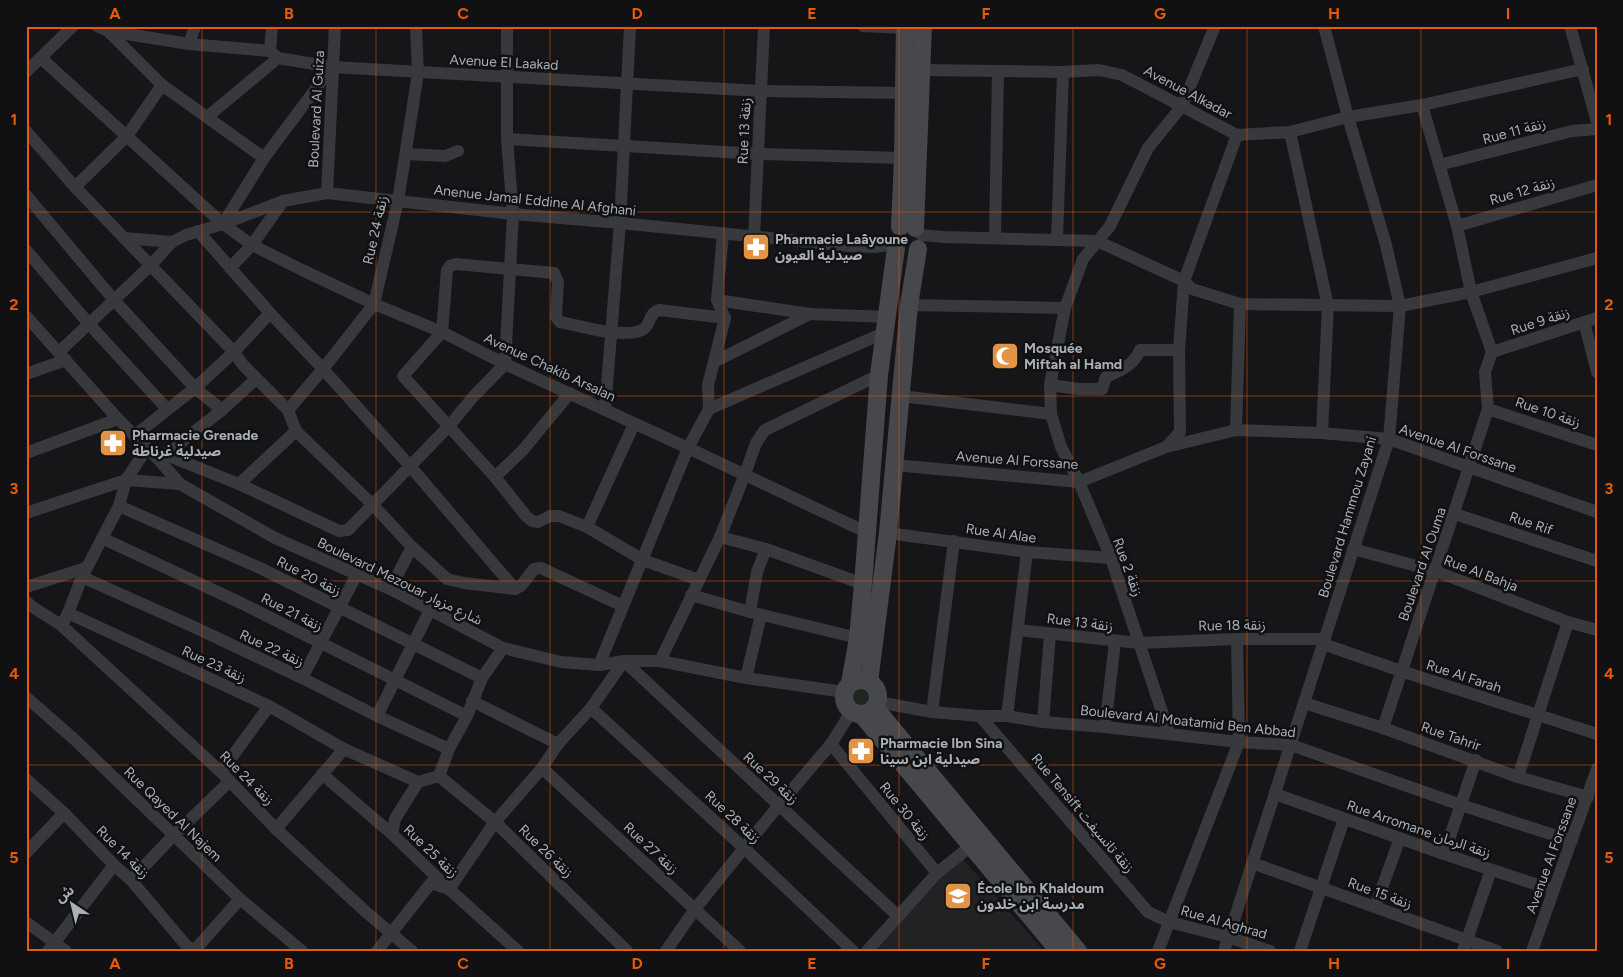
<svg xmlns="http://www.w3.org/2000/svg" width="1623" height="977" viewBox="0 0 1623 977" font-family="Figtree,'Noto Sans Arabic',sans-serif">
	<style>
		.built { fill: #222225 }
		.green { fill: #212720 }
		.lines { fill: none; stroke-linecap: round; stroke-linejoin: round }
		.minor { stroke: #37393c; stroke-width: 12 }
		.secondary { stroke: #46484c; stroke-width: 18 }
		.grid { fill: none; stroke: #e8590c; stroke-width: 1; stroke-opacity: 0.55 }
		.labels { text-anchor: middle; stroke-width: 5; stroke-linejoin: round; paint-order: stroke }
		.street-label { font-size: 14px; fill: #a9afb6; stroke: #111113 }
		.poi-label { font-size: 14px; font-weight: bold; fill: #a9afb6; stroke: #111113; text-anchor: start }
		.neatline { fill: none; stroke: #e8590c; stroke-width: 2 }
		.grid-label { font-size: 16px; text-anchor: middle; font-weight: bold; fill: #e8590c }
	</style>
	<rect width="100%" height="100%" fill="#161618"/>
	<path class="built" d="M960,856L1044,951H869Z"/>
	<circle class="green" cx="861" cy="697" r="12"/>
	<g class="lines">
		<g class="minor">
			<path d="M97,26L108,31L162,85L264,158"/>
			<path d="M863,26L905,28"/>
			<path d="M1570,26L1597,122"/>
			<path d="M108,31L189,44L270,51L278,58L332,67L761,91L903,93"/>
			<path d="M189,44L195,26"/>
			<path d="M270,51L272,26"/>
			<path d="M41,58L223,224L252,245L302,270L374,304L442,332L505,364L688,448L868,533"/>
			<path d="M922,70L1063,72L1099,70L1122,75L1237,135L1290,132L1348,117L1422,105L1583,69"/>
			<path d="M26,72L73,26"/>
			<path d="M207,117L278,58"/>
			<path d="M26,131L75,187L234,352L243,365L288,410L296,431L373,505L412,547L447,579L464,583L515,589L521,586L534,569L541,568L623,606"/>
			<path d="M1290,132L1328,306L1322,433"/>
			<path d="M507,139L758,154L903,158"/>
			<path d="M406,154L445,156L458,151"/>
			<path d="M1439,165L1572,131L1597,129"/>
			<path d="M75,187L127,136L162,85"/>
			<path d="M327,193L335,26"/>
			<path d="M26,195L114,300L195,388L222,410"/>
			<path d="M223,224L264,158L332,67"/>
			<path d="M1457,226L1597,185"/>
			<path d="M198,231L270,313L323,369L410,466L515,589"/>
			<path d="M921,235L943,237L1097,241L1184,281L1192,289L1240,304L1400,306L1471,292L1597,258"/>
			<path d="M754,237L764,26"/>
			<path d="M124,238L172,242"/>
			<path d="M995,238L998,71"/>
			<path d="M1057,239L1063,72"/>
			<path d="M26,250L89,324L167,409"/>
			<path d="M230,268L252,245L283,201"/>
			<path d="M717,300L810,314L888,317"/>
			<path d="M909,305L1065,308"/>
			<path d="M26,316L118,419L159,460L180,484L275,538L390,589L503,648L561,662L599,665L624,661H660L746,678L844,692"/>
			<path d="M1584,322L1597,372"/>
			<path d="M59,352L151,265L172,242L186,235L223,224L283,201L327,193L513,214L620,223L849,246L875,247L894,244"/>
			<path d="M1492,352L1597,318"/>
			<path d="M714,362L810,314"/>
			<path d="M26,374L66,360"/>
			<path d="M1050,385L1079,389H1102L1106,377C1120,371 1134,365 1140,350H1179"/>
			<path d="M901,396L1051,414"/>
			<path d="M709,409L886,332"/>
			<path d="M1488,409L1597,445"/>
			<path d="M288,410L323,369L374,304L398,201L418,73L416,26"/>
			<path d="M605,410L620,223L630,26"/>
			<path d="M1236,430L1240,304"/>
			<path d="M134,436L195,388L234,352L270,313"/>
			<path d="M1166,447L1180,432L1179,350L1184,281L1237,135"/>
			<path d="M26,453L118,419"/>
			<path d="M166,455L239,484L339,531L348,530L449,426L473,397L505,364L513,214L507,139V26"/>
			<path d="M160,459L222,410L256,379"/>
			<path d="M894,465L1079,482L1166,447L1236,430L1322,433L1389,439L1597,512"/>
			<path d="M495,477L523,450L570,393"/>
			<path d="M239,484L296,431"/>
			<path d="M119,506L260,568L482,678"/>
			<path d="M26,513L126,480L180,484"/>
			<path d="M1455,514L1597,561"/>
			<path d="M587,527L634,424"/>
			<path d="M888,533L1027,552L1111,558"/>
			<path d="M720,537L766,549L863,584"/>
			<path d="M102,538L241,603L467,716"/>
			<path d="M1353,549L1435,571L1568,622L1597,630"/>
			<path d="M82,577L194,627L302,678L377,716L449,749"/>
			<path d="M699,580L643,560L587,527L559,516H550L538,522L532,521L526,516L495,477L403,376L442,332L447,270L450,266L456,264L554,273L558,282L556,317L560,322C582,326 621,339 642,330C651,326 648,313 659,310L725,318"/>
			<path d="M26,587L86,568"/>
			<path d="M390,589L412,547"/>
			<path d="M691,595L750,612L858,638"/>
			<path d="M26,601L31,606L61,625L221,772L276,829L366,912L412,951"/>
			<path d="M750,612L757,572L766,549"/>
			<path d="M68,613L269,706L344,749"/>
			<path d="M64,621L68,613L82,577L119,506L126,480L147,448"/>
			<path d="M1018,630L1139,643L1237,639H1325"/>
			<path d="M1323,644L1401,671L1597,734"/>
			<path d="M660,661L720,537L745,474L756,443L765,430L879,375"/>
			<path d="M599,665L688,448L709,409L708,385L725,318L717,300L723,234"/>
			<path d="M302,678L356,576"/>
			<path d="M746,678L761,615"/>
			<path d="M26,697L75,740L240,899L302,951"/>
			<path d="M472,701L558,744"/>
			<path d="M878,702L932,712L980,716H1007L1043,722L1105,727L1239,742L1291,745L1461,805L1572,841"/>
			<path d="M1304,703L1383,728L1518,777L1588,797"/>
			<path d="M591,708L744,848L853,951"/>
			<path d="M932,712L954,541"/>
			<path d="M377,716L430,610"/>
			<path d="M980,716L1148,912L1169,922L1228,937L1270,951"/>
			<path d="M1007,716L1027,552"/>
			<path d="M1043,722L1050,634"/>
			<path d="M1105,727L1115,642"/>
			<path d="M1383,728L1488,409L1485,372L1492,352L1471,292L1457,226L1422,105"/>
			<path d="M1169,733L1111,558L1079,482L1061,447L1051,414L1050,385L1065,308L1083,259L1110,226L1148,148L1182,106L1215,26"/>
			<path d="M831,744L937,873"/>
			<path d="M542,768L740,951"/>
			<path d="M221,772L269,706"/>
			<path d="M322,774L392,834L449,889L518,951"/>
			<path d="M439,776L495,822L627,951"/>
			<path d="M1518,777L1568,622"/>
			<path d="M26,779L64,813L114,865L131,880L185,944L193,951"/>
			<path d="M1275,794L1444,854L1553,890"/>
			<path d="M276,829L344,749L418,782"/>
			<path d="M392,834L395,819L418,782L439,776L449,749L467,716L482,678L503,648"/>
			<path d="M26,853L64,813"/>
			<path d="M1444,854L1476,760"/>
			<path d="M1252,863L1497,951"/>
			<path d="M131,880L173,836L230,781"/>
			<path d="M1375,907L1400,838"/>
			<path d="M26,922L66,951"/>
			<path d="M48,951L114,865"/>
			<path d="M194,951L240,899"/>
			<path d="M377,951L431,883L449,889L495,822L542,768L558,744L591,708L624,661L898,916"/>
			<path d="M666,951L695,909L779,805L831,744L851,712"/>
			<path d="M867,951L937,873L971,846"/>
			<path d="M1158,951L1239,742L1237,639"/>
			<path d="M1224,951L1389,439L1400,306L1386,245L1348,117L1324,26"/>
			<path d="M1300,951L1344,819"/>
			<path d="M1463,951L1491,870"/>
			<path d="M1532,951L1597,769"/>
		</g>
		<g class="secondary">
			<path d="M900,227L903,158L905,26"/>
			<path d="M915,228L923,26"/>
			<circle cx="861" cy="697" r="17"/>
			<path d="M869,682L888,533L909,305L918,249"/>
			<path d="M850,683L858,638L863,584L879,375L896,248"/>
			<path d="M875,708L1078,951"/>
			<path d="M862,715L1059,951"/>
		</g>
	</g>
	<path class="grid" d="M202,26V951M376,26V951M550,26V951M724,26V951M899,26V951M1073,26V951M1247,26V951M1421,26V951M26,212H1597M26,396H1597M26,581H1597M26,765H1597"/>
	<defs>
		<g id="pharmacy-square" transform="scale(1.4375)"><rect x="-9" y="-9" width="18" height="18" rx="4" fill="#e19445" stroke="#111113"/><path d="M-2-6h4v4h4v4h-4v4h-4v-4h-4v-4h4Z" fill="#fff"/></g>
		<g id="mosque-square" transform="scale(1.4375)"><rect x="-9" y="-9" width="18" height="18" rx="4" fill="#e19445" stroke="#111113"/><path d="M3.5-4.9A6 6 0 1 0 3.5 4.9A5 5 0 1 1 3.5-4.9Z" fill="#fff"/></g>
		<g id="school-square" transform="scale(1.4375)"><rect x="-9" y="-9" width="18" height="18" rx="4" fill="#e19445" stroke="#111113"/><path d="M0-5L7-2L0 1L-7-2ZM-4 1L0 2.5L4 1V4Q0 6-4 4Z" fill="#fff"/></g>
	</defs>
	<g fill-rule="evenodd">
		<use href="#pharmacy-square" x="756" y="247"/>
		<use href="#mosque-square" x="1005" y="356"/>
		<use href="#pharmacy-square" x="113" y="443"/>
		<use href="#pharmacy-square" x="861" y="751"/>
		<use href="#school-square" x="958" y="896"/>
	</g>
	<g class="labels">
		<g class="street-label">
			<text transform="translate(504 62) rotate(3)" y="5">Avenue El Laakad</text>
			<text transform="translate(1188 92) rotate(28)" y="5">Avenue Alkadar</text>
			<text transform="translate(316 109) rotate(-87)" y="5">Boulevard Al Guiza</text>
			<text transform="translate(744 131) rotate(-87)" y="5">Rue 13 زنقة</text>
			<text transform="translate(1514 131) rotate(-15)" y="5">Rue 11 زنقة</text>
			<text transform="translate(1522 191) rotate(-16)" y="5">Rue 12 زنقة</text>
			<text transform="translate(535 200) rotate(6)" y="5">Anenue Jamal Eddine Al Afghani</text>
			<text transform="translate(375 230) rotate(-77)" y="5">Rue 24 زنقة</text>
			<text transform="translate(1540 321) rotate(-18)" y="5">Rue 9 زنقة</text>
			<text transform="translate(550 367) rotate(25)" y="5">Avenue Chakib Arsalan</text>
			<text transform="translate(1548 412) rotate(19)" y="5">Rue 10 زنقة</text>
			<text transform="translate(1458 448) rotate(19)" y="5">Avenue Al Forssane</text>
			<text transform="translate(1017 460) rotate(4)" y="5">Avenue Al Forssane</text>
			<text transform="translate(1347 517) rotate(-73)" y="5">Boulevard Hammou Zayani</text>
			<text transform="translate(1531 523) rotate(19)" y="5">Rue Rif</text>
			<text transform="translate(1001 533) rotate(8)" y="5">Rue Al Alae</text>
			<text transform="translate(1422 564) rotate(-71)" y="5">Boulevard Al Ouma</text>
			<text transform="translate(1128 567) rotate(70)" y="5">Rue 2 زنقة</text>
			<text transform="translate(1481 573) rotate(21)" y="5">Rue Al Bahja</text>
			<text transform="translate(309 576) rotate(27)" y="5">Rue 20 زنقة</text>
			<text transform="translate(400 581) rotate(26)" y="5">Boulevard Mezouar شارع مزوار</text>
			<text transform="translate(292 612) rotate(27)" y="5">Rue 21 زنقة</text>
			<text transform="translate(1080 622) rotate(7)" y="5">Rue 13 زنقة</text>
			<text transform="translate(1232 625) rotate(-1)" y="5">Rue 18 زنقة</text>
			<text transform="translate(272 648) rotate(25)" y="5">Rue 22 زنقة</text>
			<text transform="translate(214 664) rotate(25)" y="5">Rue 23 زنقة</text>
			<text transform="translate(1464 676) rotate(18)" y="5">Rue Al Farah</text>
			<text transform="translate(1188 721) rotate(6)" y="5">Boulevard Al Moatamid Ben Abbad</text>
			<text transform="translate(1451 736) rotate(19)" y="5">Rue Tahrir</text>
			<text transform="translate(247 778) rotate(45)" y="5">Rue 24 زنقة</text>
			<text transform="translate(771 778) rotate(43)" y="5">Rue 29 زنقة</text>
			<text transform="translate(905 811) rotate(51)" y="5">Rue 30 زنقة</text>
			<text transform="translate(1083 813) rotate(50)" y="5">Rue Tensift زنقة تانسيفت</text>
			<text transform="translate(173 814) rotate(44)" y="5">Rue Qayed Al Najem</text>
			<text transform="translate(733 817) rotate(43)" y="5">Rue 28 زنقة</text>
			<text transform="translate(1419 829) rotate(19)" y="5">Rue Arromane زنقة الرمان</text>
			<text transform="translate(651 848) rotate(43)" y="5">Rue 27 زنقة</text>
			<text transform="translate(431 851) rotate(44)" y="5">Rue 25 زنقة</text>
			<text transform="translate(546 851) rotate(44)" y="5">Rue 26 زنقة</text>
			<text transform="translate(123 852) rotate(45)" y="5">Rue 14 زنقة</text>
			<text transform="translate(1551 855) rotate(-70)" y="5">Avenue Al Forssane</text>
			<text transform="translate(1380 893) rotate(20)" y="5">Rue 15 زنقة</text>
			<text transform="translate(1224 922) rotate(16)" y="5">Rue Al Aghrad</text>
		</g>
		<g class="poi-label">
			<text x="775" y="244">Pharmacie Laâyoune<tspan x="775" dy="16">صيدلية العيون</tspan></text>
			<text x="1024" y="353">Mosquée<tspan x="1024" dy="16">Miftah al Hamd</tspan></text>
			<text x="132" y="440">Pharmacie Grenade<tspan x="132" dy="16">صيدلية غرناطة</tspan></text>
			<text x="880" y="748">Pharmacie Ibn Sina<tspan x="880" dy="16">صيدلية ابن سينا</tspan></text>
			<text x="977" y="893">École Ibn Khaldoum<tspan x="977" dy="16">مدرسة ابن خلدون</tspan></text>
		</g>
	</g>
	<rect width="1623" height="977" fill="none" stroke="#111113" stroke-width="55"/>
	<g transform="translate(72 904) rotate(325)" stroke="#111113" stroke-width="4" paint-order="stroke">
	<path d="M0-4L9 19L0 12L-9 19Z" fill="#a9afb6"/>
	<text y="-8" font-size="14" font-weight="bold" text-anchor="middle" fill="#a9afb6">ش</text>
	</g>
	<rect x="28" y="28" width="1568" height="922" class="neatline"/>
	<g class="grid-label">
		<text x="115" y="19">A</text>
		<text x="289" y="19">B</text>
		<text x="463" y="19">C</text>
		<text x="637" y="19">D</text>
		<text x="812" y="19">E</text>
		<text x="986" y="19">F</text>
		<text x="1160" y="19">G</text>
		<text x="1334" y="19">H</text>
		<text x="1508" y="19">I</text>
		<text x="14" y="125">1</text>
		<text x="1609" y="125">1</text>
		<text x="14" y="310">2</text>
		<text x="1609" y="310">2</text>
		<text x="14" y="494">3</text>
		<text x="1609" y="494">3</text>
		<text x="14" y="679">4</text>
		<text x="1609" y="679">4</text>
		<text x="14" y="863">5</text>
		<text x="1609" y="863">5</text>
		<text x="115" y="969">A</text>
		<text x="289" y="969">B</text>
		<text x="463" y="969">C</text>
		<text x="637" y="969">D</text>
		<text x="812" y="969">E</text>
		<text x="986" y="969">F</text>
		<text x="1160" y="969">G</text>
		<text x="1334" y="969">H</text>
		<text x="1508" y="969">I</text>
	</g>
</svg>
